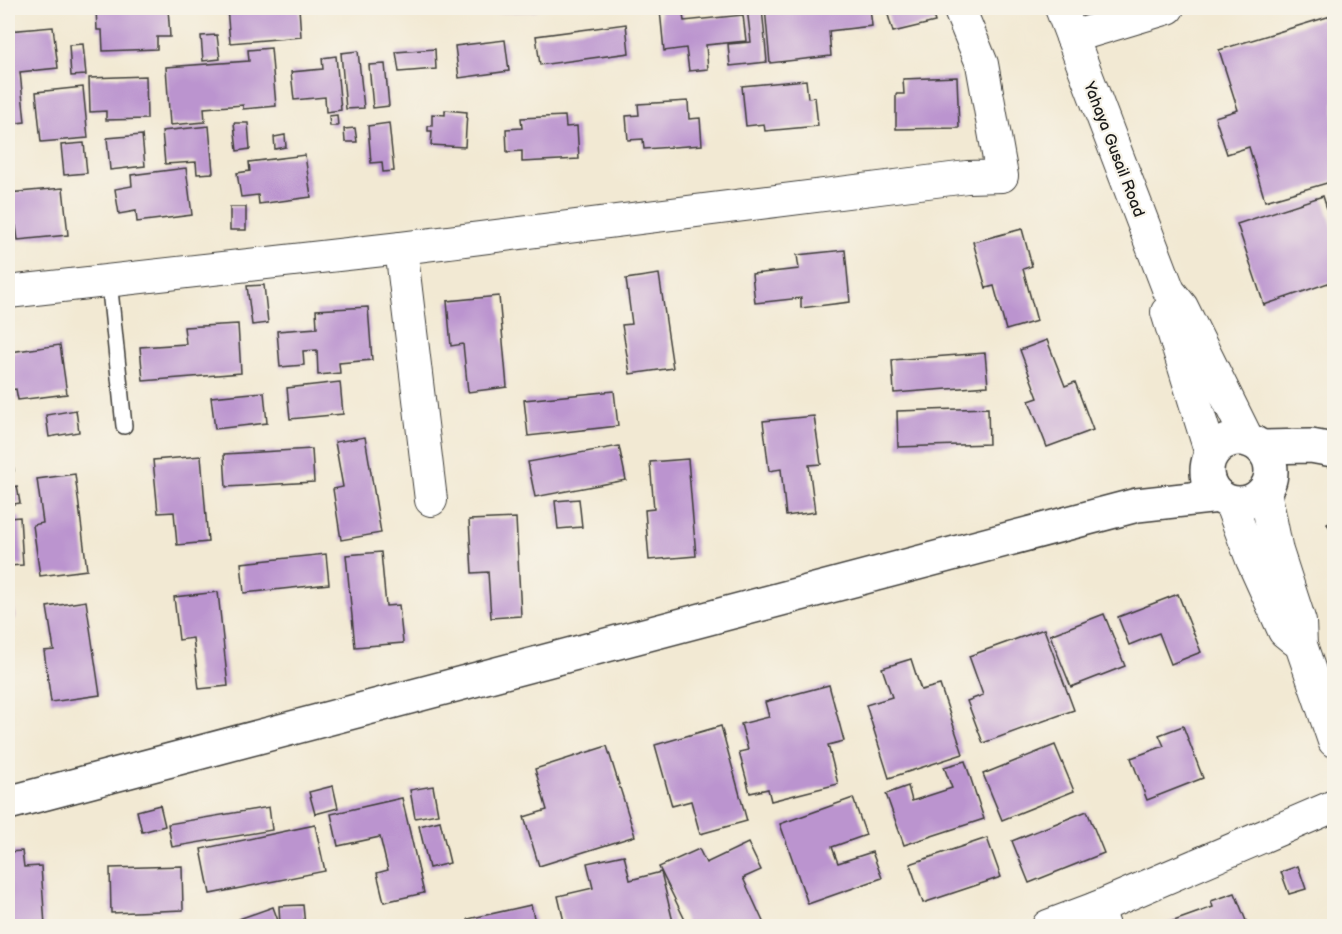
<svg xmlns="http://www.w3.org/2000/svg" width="1342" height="934" viewBox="0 0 1342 934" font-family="'Balsamiq Sans',sans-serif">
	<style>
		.building { fill: #bb94cf }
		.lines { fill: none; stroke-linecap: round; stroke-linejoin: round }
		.service-casing { stroke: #3c3b37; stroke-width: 18 }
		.minor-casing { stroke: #3c3b37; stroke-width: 34 }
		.tertiary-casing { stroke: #3c3b37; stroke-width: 36 }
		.service { stroke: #fff; stroke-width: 15 }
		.minor { stroke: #fff; stroke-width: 32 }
		.tertiary { stroke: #fff; stroke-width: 33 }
		.labels { text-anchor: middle; stroke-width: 4.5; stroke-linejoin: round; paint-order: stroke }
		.street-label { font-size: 16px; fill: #1c1c1c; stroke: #f7f3e8 }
	</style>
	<rect width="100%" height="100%" fill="#f7f3e8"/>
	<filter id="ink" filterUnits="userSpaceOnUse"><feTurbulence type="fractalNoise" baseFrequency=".0167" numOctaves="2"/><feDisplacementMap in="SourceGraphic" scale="12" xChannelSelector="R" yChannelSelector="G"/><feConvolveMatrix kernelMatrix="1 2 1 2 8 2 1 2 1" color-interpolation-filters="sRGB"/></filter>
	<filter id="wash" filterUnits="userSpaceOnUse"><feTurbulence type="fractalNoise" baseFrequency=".008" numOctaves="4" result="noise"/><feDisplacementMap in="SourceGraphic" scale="24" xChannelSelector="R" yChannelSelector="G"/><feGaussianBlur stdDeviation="1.35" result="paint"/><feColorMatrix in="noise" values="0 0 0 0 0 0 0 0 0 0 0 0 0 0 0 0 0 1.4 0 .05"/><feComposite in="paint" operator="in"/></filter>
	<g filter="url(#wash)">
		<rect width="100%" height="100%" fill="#f2e9d3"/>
		<g id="blocks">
			<g class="building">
				<path d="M96,8H168L170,37H157V49L103,51L102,30H97Z"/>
				<path d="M227,8H299L301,37L230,43Z"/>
				<path d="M475,8H537V11L476,14Z"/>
				<path d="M682,8L684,21L743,15L746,41L706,45L708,69L689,71L686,48L664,51L660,10Z"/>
				<path d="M747,8H762L767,62L730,66L728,44L751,42Z"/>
				<path d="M765,8H870L872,26L829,31L831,56L770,63Z"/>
				<path d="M886,8H931L935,22L893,32Z"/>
				<path d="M1334,15V181L1265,201L1249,147L1227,154L1215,117L1238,110L1219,50Z"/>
				<path d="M626,24L629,53L540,65L536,36Z"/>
				<path d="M53,27L58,68L20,72L25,122L8,124V31Z"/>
				<path d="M217,35L220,59L203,61L201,36Z"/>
				<path d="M505,40L509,71L459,78L455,46Z"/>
				<path d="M83,44L86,75L71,76L69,45Z"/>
				<path d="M271,48L276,106L243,109V105L204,108L205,122L170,125L166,67L249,61L248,50Z"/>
				<path d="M435,49L436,69L399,72L396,52Z"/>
				<path d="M358,51L364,108L346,109L341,53Z"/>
				<path d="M336,56L341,110L326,112L325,97L294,100L291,72L323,69L322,58Z"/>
				<path d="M385,64L389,106L373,108L369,65Z"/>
				<path d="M146,76L147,119L106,120V111L90,112L89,78Z"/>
				<path d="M957,77L959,128L896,129V94H904L903,79Z"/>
				<path d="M806,80L808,98L815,97L818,126L765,131L764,124L746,126L742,86Z"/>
				<path d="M83,87L88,138L41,142L36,92Z"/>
				<path d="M688,101L689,119L700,118L702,145L644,149L643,139L628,140L626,116L639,115L638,104Z"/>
				<path d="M445,110L467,112L465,147L431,145L432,131H428V126H432V114L445,115Z"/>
				<path d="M337,115L338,126H330L329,116Z"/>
				<path d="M565,116L566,127L577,126L579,159L522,162V151L507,152L506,129L522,128L521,118Z"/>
				<path d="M234,123H248L250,149L237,151Z"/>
				<path d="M389,123L394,171L383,172L382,162L371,163L368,126Z"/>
				<path d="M209,126L213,173L197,174L196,162L165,164L162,131Z"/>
				<path d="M355,128L357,142H345L344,129Z"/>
				<path d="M142,135L145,166L110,170L107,138Z"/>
				<path d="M285,135L286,147L275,149L274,137Z"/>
				<path d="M84,143L87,173L64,175L61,145Z"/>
				<path d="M305,155L311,197L259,204L258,195L241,197L237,173L250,171L249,162Z"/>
				<path d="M186,168L192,215L137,222L136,211L119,214L115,189L132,186L131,175Z"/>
				<path d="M63,188L68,235L18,240L16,226L8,227V193Z"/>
				<path d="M1323,196L1334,231V281L1264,305L1237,224Z"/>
				<rect x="230" y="207" width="16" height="23"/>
				<path d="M1022,229L1032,266L1023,269L1037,321L1006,330L994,286L986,288L973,242Z"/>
				<path d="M845,250L850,302L801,308V298L755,303L752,274L799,269L797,255Z"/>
				<path d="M659,274L673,368L630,374L622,325L632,324L626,279Z"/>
				<path d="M264,285L268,323L252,325L247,286Z"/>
				<path d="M499,296L507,387L468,392L463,344L451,346L447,301Z"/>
				<path d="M368,307L372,360L339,363L340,373L318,375L317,350L303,351L304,365L280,367L277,331L317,328L316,310Z"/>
				<path d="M238,324L241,373L143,381L140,347L186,344L184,327Z"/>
				<path d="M1047,340L1065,386L1075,382L1093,430L1047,447L1029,401L1038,398L1020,350Z"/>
				<path d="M60,345L67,394L18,400L16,389L8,390V363H12L10,352Z"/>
				<path d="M985,353L988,386L894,393L892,360Z"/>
				<path d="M340,382L343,414L290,419L287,388Z"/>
				<path d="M614,391L618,426L528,436L524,400Z"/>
				<path d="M264,392L267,423L215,429L211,397Z"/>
				<path d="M988,408L989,444L898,447L897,411Z"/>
				<path d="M76,410L79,432L49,437L46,415Z"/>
				<path d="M814,416L821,464L809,465L815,512L786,516L781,469L769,471L763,421Z"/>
				<path d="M365,437L381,533L341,540L333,489L343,487L335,442Z"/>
				<path d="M10,446L14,471L8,472V447Z"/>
				<path d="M619,446L626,480L535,497L528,462Z"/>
				<path d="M312,449L314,482L226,487L224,454Z"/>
				<path d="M201,456L208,542L177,545L174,512L158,513L153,460Z"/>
				<path d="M688,459L696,556L649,560L645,510L654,509L650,462Z"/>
				<path d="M75,474L87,570L40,576L33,525L43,523L37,479Z"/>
				<path d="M17,486L20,503L8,505V488Z"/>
				<path d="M579,499L582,527L558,529L555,501Z"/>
				<path d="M20,517L23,565L8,566V518Z"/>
				<path d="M516,518L521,616L491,618L488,572L472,573L469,520Z"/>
				<path d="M1334,518V533L1327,524Z"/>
				<path d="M381,552L386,606L399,605L403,643L355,647L346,555Z"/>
				<path d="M326,554L329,584L244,593L241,563Z"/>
				<path d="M12,587L15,619L8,620V588Z"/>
				<path d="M218,592L228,686L199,689L193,638L179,640L174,597Z"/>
				<path d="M1178,594L1201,652L1171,664L1159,633L1129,645L1118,617Z"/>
				<path d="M86,601L100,695L51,702L44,651L54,650L47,607Z"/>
				<path d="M1104,614L1125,666L1071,687L1050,635Z"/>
				<path d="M1044,629L1074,710L983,743L967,701L983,695L969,656Z"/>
				<path d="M911,659L921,690L940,685L963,754L889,778L866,705L892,697L882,668Z"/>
				<path d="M829,685L844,741L828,745L838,784L771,801L768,789L750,793L739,752L748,750L741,724L769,717L765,702Z"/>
				<path d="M721,726L747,821L700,834L691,801L672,806L655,745Z"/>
				<path d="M1183,726L1203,778L1147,800L1131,758L1164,746L1159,735Z"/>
				<path d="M1055,745L1074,791L1002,820L983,774Z"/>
				<path d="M607,746L635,836L539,866L524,817L547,810L535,769Z"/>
				<path d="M965,761L984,819L904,845L886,794L908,786L912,801L952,788L944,767Z"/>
				<path d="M333,786L338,808L315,814L309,792Z"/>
				<path d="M433,786L438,814L415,818L410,790Z"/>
				<path d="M402,798L424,893L384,902L377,873L388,870L380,837L338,846L331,814Z"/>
				<path d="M853,798L866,835L832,847L838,863L872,852L882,878L808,904L780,824Z"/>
				<path d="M160,805L165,826L142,832L137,811Z"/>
				<path d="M269,807L272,830L172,847L168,824Z"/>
				<path d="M1087,811L1104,853L1029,883L1012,841Z"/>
				<path d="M440,821L450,863L429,868L419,826Z"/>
				<path d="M315,825L325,871L210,894L201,849Z"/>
				<path d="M987,838L1001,877L923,903L910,864Z"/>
				<path d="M748,843L761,870L743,878L765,926H688L659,867L699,849L706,863Z"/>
				<path d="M22,851L24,867L41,866L45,926H8V852Z"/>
				<path d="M624,855L630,880L661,872L674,926H565L558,896L593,888L587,863Z"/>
				<path d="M182,866L183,910L111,913L110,868Z"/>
				<path d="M1298,866L1306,889L1289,894L1281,872Z"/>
				<path d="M1235,893L1248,926H1160L1213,907L1211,901Z"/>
				<path d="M303,905L305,926H280L279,906Z"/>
				<path d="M531,905L536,926H470L468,919Z"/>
				<path d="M273,907L280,926H242L239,919Z"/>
				<path d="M83,923L119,924L118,926H83Z"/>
			</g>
		</g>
	</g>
	<g filter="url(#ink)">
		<use href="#blocks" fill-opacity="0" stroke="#3c3b37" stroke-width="1.5"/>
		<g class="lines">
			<g class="service-casing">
				<path id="service" d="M109,280L124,426"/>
			</g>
			<g class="minor-casing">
				<g id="minor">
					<path d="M1061,8L1169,291L1182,307L1248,440"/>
					<path d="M1072,37L1168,8"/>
					<path d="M401,248L431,500"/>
					<path d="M8,292L401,248L967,177L1002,176L982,64L959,8"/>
					<path d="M1167,312L1211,454"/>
					<path d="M1265,491L1277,551L1300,622L1301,645L1334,741"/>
					<path d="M1230,502L1252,560L1284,631L1295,640"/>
					<path d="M1096,908L1334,806"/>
					<path d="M1048,926L1096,908L1103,926"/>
				</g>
			</g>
			<g class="tertiary-casing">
				<g id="tertiary">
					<circle cx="1239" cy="471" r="32"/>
					<path d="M1262,447L1311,446L1333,450"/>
					<path d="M8,803L1137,505L1219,496"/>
				</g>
			</g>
			<use href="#service" class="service"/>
			<use href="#minor" class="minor"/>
			<use href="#tertiary" class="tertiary"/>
		</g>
	</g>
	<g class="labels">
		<g class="street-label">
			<text transform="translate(1115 149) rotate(69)" y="6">Yahaya Gusail Road</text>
		</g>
	</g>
	<rect width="1342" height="934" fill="none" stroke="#f7f3e8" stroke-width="30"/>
</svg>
